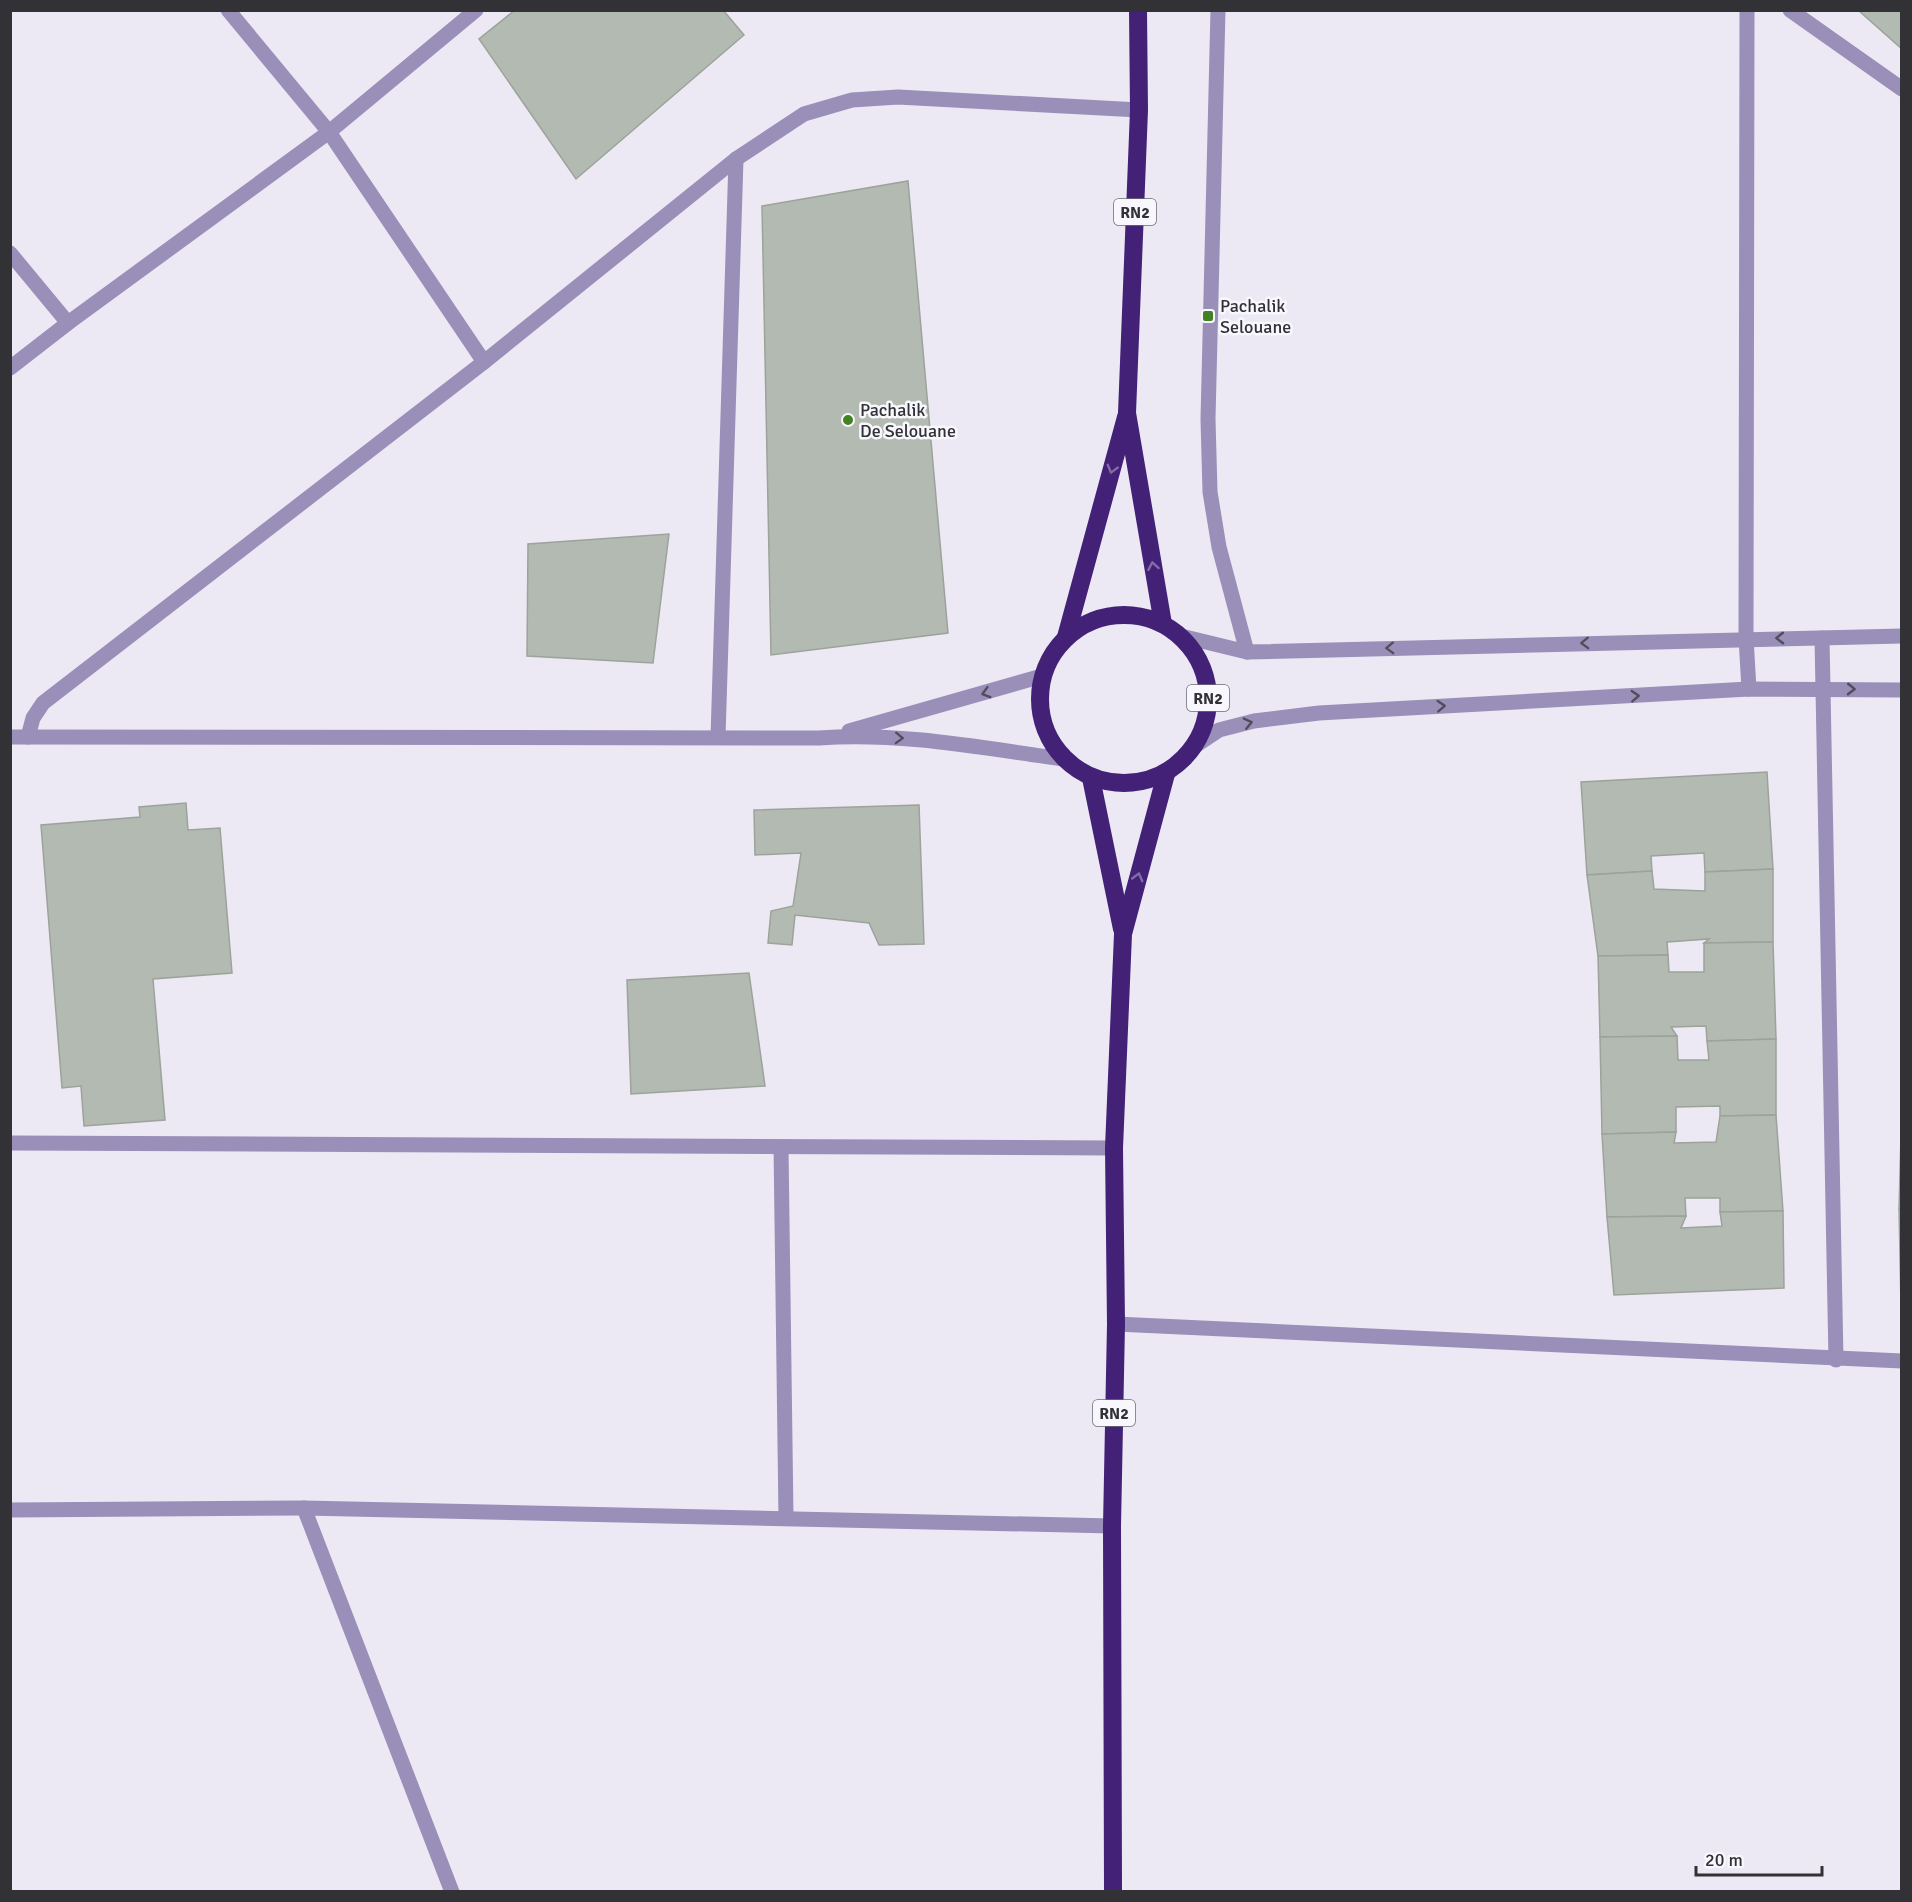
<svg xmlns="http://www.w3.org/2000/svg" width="1912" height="1902" viewBox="0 0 1912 1902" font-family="Signika,sans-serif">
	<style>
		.building { fill: #b3bab1; stroke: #9ca39a; stroke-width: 1.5 }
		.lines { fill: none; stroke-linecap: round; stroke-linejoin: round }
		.minor { stroke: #998fb8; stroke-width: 15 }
		.highway { stroke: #422177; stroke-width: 18 }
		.oneway { stroke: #826ca6 }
		.oneway2 { stroke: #514d5c }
		.poi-dot { fill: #428223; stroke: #f9f7fe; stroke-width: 2 }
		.labels { text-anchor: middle; stroke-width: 5; stroke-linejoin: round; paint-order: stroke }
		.shield { fill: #f9f7fe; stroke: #6e6c71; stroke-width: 1.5 }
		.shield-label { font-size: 16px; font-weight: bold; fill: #323135 }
		.poi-label { font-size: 18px; fill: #323135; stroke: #f9f7fe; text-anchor: start }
	</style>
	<rect width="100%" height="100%" fill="#ece9f5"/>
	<g class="building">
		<path d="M515,10H723L744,35L576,179L479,39Z"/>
		<path d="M1858,10H1902V49Z"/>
		<path d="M908,181L948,633L771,655L762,206Z"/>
		<path d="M669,534L653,663L527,656L528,544Z"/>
		<path d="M1767,772L1773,869L1705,872L1704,853L1651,856L1652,871L1587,875L1581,782Z"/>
		<path d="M186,803L188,830L220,828L232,973L153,979L165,1120L84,1126L81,1086L62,1088L41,825L140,817L139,807Z"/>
		<path d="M919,805L924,944L879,945L869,923L795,915L792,945L768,943L771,911L793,906L801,853L755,855L754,810Z"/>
		<path d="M1773,869V942L1704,943L1709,939L1667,942L1668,955L1598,956L1587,875L1652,871L1654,889L1705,891V872Z"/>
		<path d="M1773,942L1776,1039L1707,1041L1706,1026L1671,1027L1677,1036L1600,1037L1598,956L1668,955L1669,972H1704V943Z"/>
		<path d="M749,973L765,1086L631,1094L627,980Z"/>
		<path d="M1677,1036L1678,1060H1709L1707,1041L1776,1039V1115L1720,1116V1106L1676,1107V1132L1602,1134L1600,1037Z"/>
		<path d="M1776,1115L1783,1211L1720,1212V1198H1685L1686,1216L1607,1217L1602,1134L1676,1132L1674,1143L1716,1142L1720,1116Z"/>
		<path d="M1901,1136L1902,1209H1899Z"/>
		<path d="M1899,1209H1902V1306H1901Z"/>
		<path d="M1783,1211L1784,1288L1614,1295L1607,1217L1686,1216L1681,1228L1722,1226L1720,1212Z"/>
	</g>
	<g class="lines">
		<g class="minor">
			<path d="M228,10L329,132L484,362"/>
			<path d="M1218,10L1208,419L1210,492L1219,547L1247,652"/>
			<path d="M1747,10L1746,638L1749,689"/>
			<path d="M1790,10L1902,89"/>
			<path d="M10,253L68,323L329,132L476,10"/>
			<path d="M10,368L68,323"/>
			<path d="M1181,636L1247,652L1902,636"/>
			<path d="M1822,638L1836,1360"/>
			<path d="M849,731L1042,676"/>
			<path d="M10,737L819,738C901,732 982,748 1063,759"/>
			<path d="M28,737L33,718L43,703L484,362L736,159L804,114L852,100L898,97L1139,110"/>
			<path d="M718,737L736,159"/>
			<path d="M1195,746L1219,730L1254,721L1319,713L1749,689L1902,690"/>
			<path d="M10,1143L1114,1148"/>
			<path d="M781,1147L786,1517"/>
			<path d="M1116,1324L1902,1361"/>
			<path d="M10,1510L304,1508"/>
			<path d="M452,1892L304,1508L1112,1526"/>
		</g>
		<g class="highway">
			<path d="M1138,10L1139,110L1127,413L1163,624"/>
			<circle cx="1124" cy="699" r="84"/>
			<path d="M1066,637L1126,417"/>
			<path d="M1091,778L1122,929"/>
			<path d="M1113,1892L1112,1526L1116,1324L1114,1148L1123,934L1166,774"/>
		</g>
	</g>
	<defs><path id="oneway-chevron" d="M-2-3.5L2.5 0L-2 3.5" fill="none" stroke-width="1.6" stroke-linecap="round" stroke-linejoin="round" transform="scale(1.5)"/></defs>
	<g class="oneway">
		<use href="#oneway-chevron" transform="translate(1112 469) rotate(105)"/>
		<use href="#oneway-chevron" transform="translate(1153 566) rotate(-100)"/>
		<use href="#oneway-chevron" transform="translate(1138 877) rotate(-75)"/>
	</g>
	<g class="oneway2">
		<use href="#oneway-chevron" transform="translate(1780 638) rotate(179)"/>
		<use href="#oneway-chevron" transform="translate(1585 643) rotate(178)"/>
		<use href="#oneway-chevron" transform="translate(1390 648) rotate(178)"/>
		<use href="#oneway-chevron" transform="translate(1851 689) rotate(1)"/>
		<use href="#oneway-chevron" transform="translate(986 693) rotate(164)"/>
		<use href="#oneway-chevron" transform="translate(1635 696) rotate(-3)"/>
		<use href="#oneway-chevron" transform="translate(1441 706) rotate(-3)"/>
		<use href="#oneway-chevron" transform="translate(1248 723) rotate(-13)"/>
		<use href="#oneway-chevron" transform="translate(899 738) rotate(2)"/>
	</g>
	<g class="poi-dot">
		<rect x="1202" y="310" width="12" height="12" rx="3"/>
		<circle cx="848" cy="420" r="6"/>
	</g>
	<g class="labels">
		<g class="shield">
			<rect x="1114" y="199" width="42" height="26" rx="4.5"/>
			<rect x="1187" y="685" width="42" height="26" rx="4.5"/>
			<rect x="1093" y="1400" width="42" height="26" rx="4.5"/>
		</g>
		<g class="shield-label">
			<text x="1135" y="218">RN2</text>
			<text x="1208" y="704">RN2</text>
			<text x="1114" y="1419">RN2</text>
		</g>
		<g class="poi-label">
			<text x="1220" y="312">Pachalik<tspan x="1220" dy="21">Selouane</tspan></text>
			<text x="860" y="416">Pachalik<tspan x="860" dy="21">De Selouane</tspan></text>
		</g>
	</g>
	<rect width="1912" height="1902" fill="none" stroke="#323135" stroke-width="24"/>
	<path d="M1696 1866v9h126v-9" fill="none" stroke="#323135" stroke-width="3"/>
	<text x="1705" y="1866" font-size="18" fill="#323135" stroke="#f9f7fe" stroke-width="4.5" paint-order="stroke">20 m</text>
</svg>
